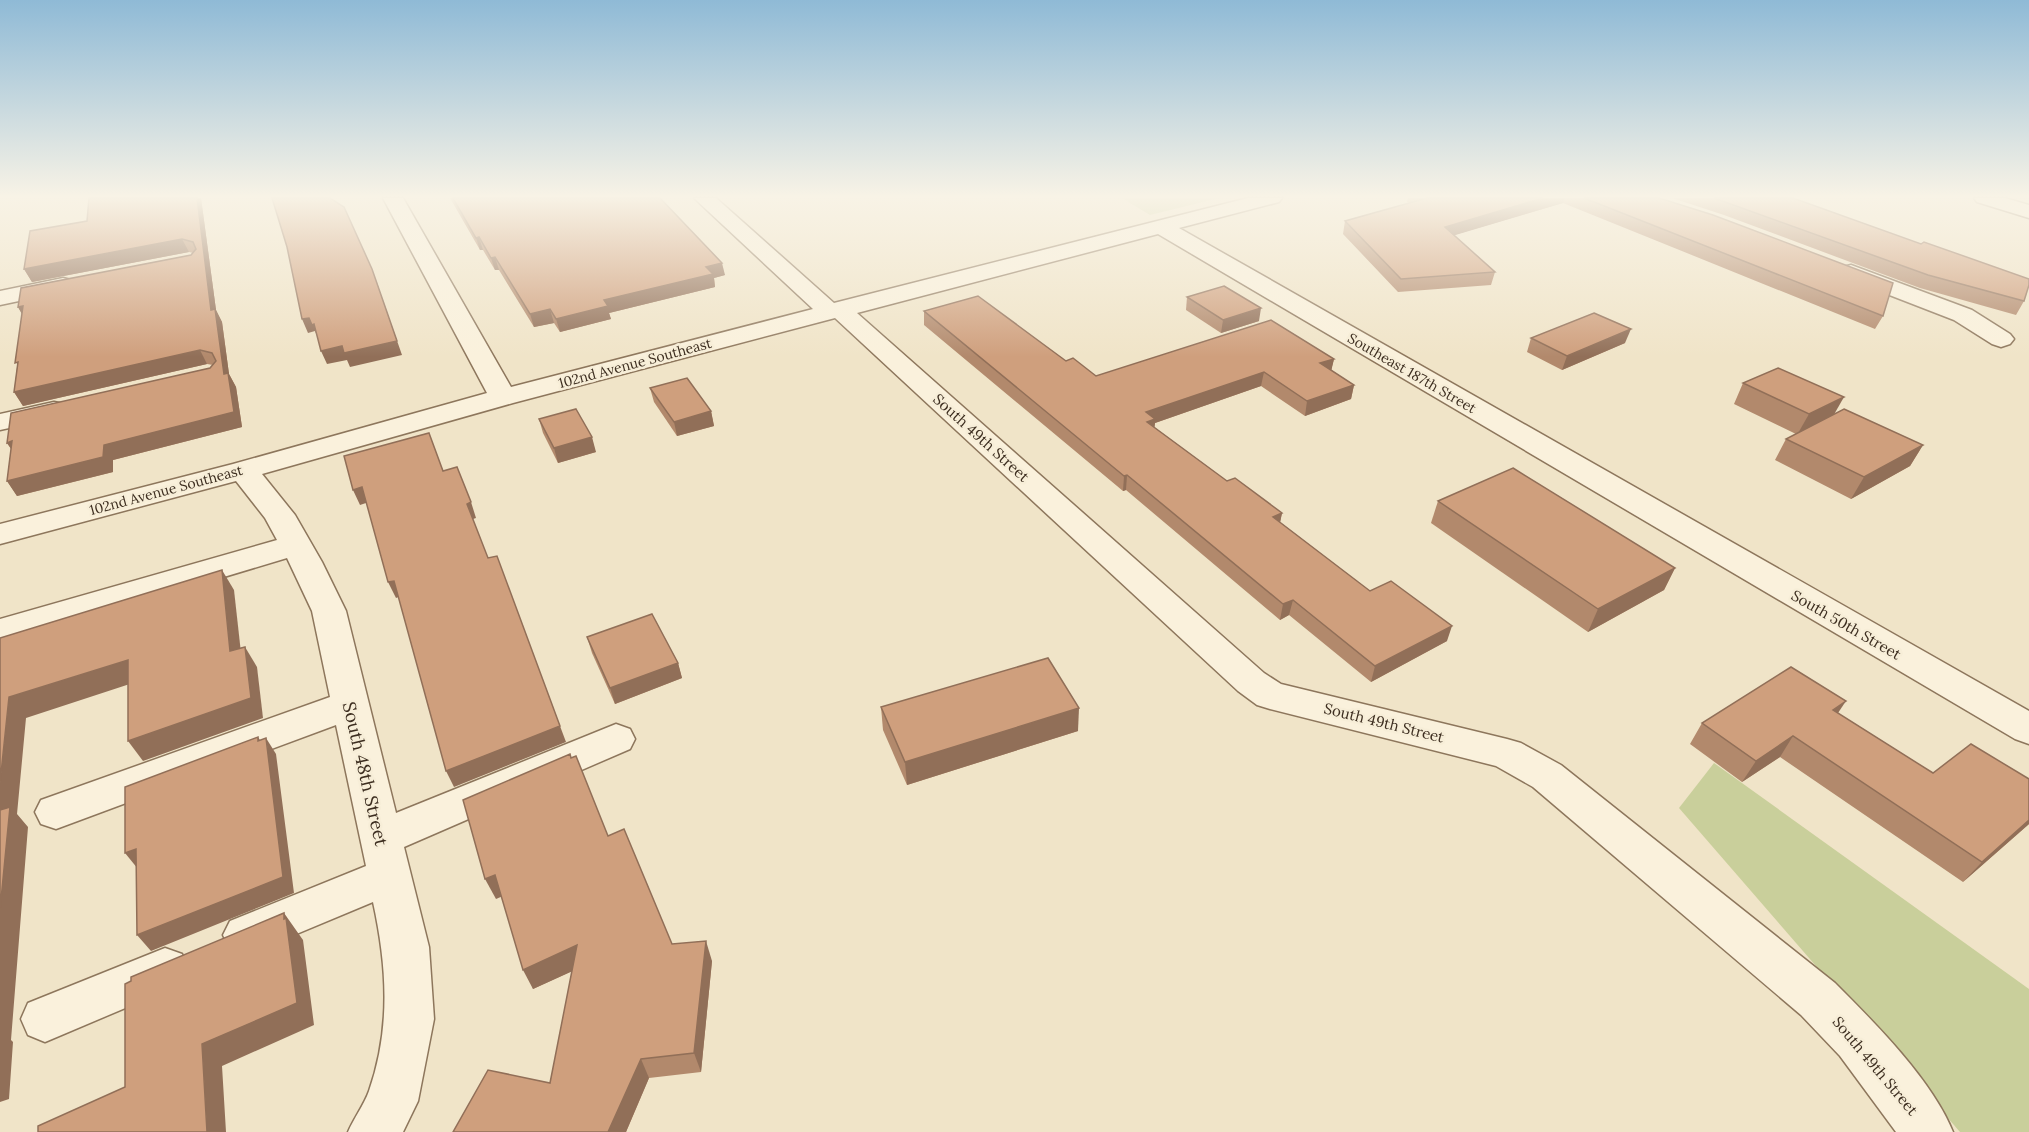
<svg xmlns="http://www.w3.org/2000/svg" width="2029" height="1132" viewBox="0 0 2029 1132" font-family="Lora,serif">
	<style>
		.green { fill: #c9cf9b }
		.lines { fill: none; stroke-linecap: round; stroke-linejoin: round }
		.minor-casing { stroke: #8d765c; stroke-width: 3 }
		.minor { fill: #faf1dc; fill-rule: evenodd }
		.wall { fill: #b2896c }
		.shaded-wall { fill: #916f58 }
		.building { fill: #cf9f7d; stroke: #916f58; stroke-width: 1.5 }
		.labels { text-anchor: middle; stroke-width: 5; stroke-linejoin: round; paint-order: stroke }
		.far-street-label { font-size: 14px; fill: #3d2e20; stroke: #f7eed8 }
		.street-label { font-size: 15px; fill: #3d2e20; stroke: #f7eed8 }
		.near-street-label { font-size: 18px; fill: #3d2e20; stroke: #f7eed8 }
	</style>
	<rect width="100%" height="100%" fill="#f0e4c8"/>
	<g class="green">
		<path d="M1122,198H1219L1150,215Z"/>
		<path d="M1714,763L2029,989V1132H1960L1679,808Z"/>
	</g>
	<g class="lines">
		<g class="minor-casing">
			<g id="minor">
				<path d="M383,198H403L511,387L813,309L694,198H716L834,303L1248,198H1282L1279,202L1179,228L2029,711V744L2015,739L1158,234L857,313L1264,673L1281,684L1507,739L1521,743L1561,765L1835,983C1875,1023 1932,1080 1953,1132H1896L1840,1056L1801,1015L1533,787L1496,766L1270,709L1257,705L1238,691L835,318L513,403L262,474L295,515L322,562L346,611L396,813L616,724L630,729L635,739L630,749L404,847L429,947L434,1019L418,1101L403,1132H348C354,1118 364,1105 369,1091C391,1028 387,966 373,902L246,955L230,949L223,935L230,921L366,866L336,725L56,829L41,824L35,812L41,800L330,697L312,611L287,558L21,638L13,644L0,647V619L277,540L265,518L236,481L0,544V524L233,464L487,393Z"/>
				<path d="M1974,198H2005L2029,205V218L1977,202Z"/>
				<path d="M1851,265L1972,310L2010,334L2014,339L2010,344L2001,347L1992,344L1954,320L1843,277L1840,272L1843,267Z"/>
				<path d="M63,278L71,280L75,285L71,290L0,305V291Z"/>
				<path d="M54,402L64,404L68,410L64,416L0,430V414Z"/>
				<path d="M165,948L182,954L188,969L182,984L45,1042L28,1035L21,1019L28,1003Z"/>
			</g>
		</g>
		<use href="#minor" class="minor"/>
	</g>
	<g class="wall">
		<path d="M89,198H201L216,310L222,322L229,374L236,387L242,427L113,460V472L17,496L7,481L11,449L7,443L210,368L213,365L207,364L23,406L14,392L17,367L22,314L18,307L191,255L193,253L189,252L32,282L24,269L87,221Z"/>
		<path d="M450,198H660L725,275L714,278L715,287L609,313L611,319L560,332L554,323L534,327L499,270H495L483,250H480Z"/>
		<path d="M1408,198H1659L1883,316L1875,329L1563,203L1454,235L1495,272L1491,285L1398,292L1343,234L1345,221L1410,203L1407,202Z"/>
		<path d="M1672,198H1793L2024,301L2016,315L1920,288L1724,215Z"/>
		<path d="M1187,297L1259,321L1221,333L1186,310Z"/>
		<path d="M924,311L1066,361L1096,376L1334,359L1331,370L1354,385L1351,399L1305,416L1261,386L1155,423L1154,427L1227,481L1282,513L1280,522L1370,591L1447,641L1371,682L1289,615L1280,620L1126,490L1123,491L924,325Z"/>
		<path d="M1531,338L1625,343L1562,370L1527,352Z"/>
		<path d="M1743,383L1834,414L1923,445L1910,466L1851,499L1775,460L1786,439L1796,434L1734,404Z"/>
		<path d="M650,388L711,411L714,426L677,436L654,402Z"/>
		<path d="M539,419L596,452L558,463L543,433Z"/>
		<path d="M1438,501L1675,568L1664,590L1588,632L1431,523Z"/>
		<path d="M587,637L678,663L682,678L615,704L592,653Z"/>
		<path d="M881,707L1078,731L907,785L883,730Z"/>
		<path d="M1838,713L1933,773L2029,779V824L1963,882L1780,757L1742,782L1690,744L1702,723Z"/>
		<path d="M608,836L672,944L712,961L701,1072L649,1078L626,1132H453L550,1083L572,971L533,989L502,896L496,899Z"/>
	</g>
	<g class="shaded-wall">
		<path d="M197,198H201L216,310L222,322L229,374L236,387L242,427L113,460V472L17,496L7,481L104,445L224,374L211,310Z"/>
		<path d="M1543,198H1565L1563,203L1442,239L1445,227Z"/>
		<path d="M479,237L483,250H480L476,238Z"/>
		<path d="M182,239L189,252L32,282L24,269Z"/>
		<path d="M495,257L499,270H495L491,258Z"/>
		<path d="M722,263L725,275L714,278L715,287L609,313L611,319L560,332L556,319L604,300L706,267Z"/>
		<path d="M372,269L402,355L350,367L347,360L327,364L321,351L342,346Z"/>
		<path d="M23,306L26,321L18,307Z"/>
		<path d="M1261,308L1259,321L1221,333L1223,320Z"/>
		<path d="M550,309L554,323L534,327L530,314Z"/>
		<path d="M309,318L314,324L318,338L315,331L308,333L302,319Z"/>
		<path d="M1631,329L1625,343L1562,370L1567,356Z"/>
		<path d="M200,350L207,364L23,406L14,392Z"/>
		<path d="M1334,359L1331,372L1320,363Z"/>
		<path d="M1264,372L1261,386L1155,423L1154,433L1146,436V412Z"/>
		<path d="M1354,385L1351,399L1305,416L1307,401Z"/>
		<path d="M1844,397L1832,418L1797,435L1809,414Z"/>
		<path d="M711,411L714,426L677,436L674,422Z"/>
		<path d="M592,437L596,452L558,463L554,448Z"/>
		<path d="M12,441L17,457L7,443Z"/>
		<path d="M1923,445L1910,466L1851,499L1864,477Z"/>
		<path d="M1127,475L1126,490L1123,491L1124,476Z"/>
		<path d="M362,487L369,502L360,505L353,490Z"/>
		<path d="M471,502L476,518L473,519L467,504Z"/>
		<path d="M1282,513L1279,528L1273,517Z"/>
		<path d="M1675,568L1664,590L1588,632L1598,609Z"/>
		<path d="M222,570L234,590L243,671L230,651Z"/>
		<path d="M502,571L566,742L454,787L446,771Z"/>
		<path d="M394,581L401,596L396,598L388,582Z"/>
		<path d="M1293,600L1289,615L1280,620L1283,604Z"/>
		<path d="M1452,626L1447,641L1371,682L1375,666Z"/>
		<path d="M245,647L257,667L263,718L143,761L128,741Z"/>
		<path d="M128,660L142,680L26,718L17,814L28,827L11,1040L13,1042L9,1099L0,1102V783L9,697Z"/>
		<path d="M678,663L682,678L615,704L610,688Z"/>
		<path d="M1846,701L1832,722L1833,710Z"/>
		<path d="M1079,708L1078,731L907,785L905,762Z"/>
		<path d="M1793,736L1780,757L1742,782L1756,761Z"/>
		<path d="M258,737L268,753L266,738L276,754L294,893L151,951L137,935L258,741Z"/>
		<path d="M2029,820V824L1963,882L1982,862Z"/>
		<path d="M136,849L138,869L125,853Z"/>
		<path d="M495,875L505,895L496,899L485,879Z"/>
		<path d="M284,913L303,940L314,1025L222,1066L226,1132H207L202,1044L284,919Z"/>
		<path d="M706,941L712,961L701,1072L694,1053Z"/>
		<path d="M577,945L586,965L533,989L523,970Z"/>
		<path d="M641,1059L649,1078L626,1132H608Z"/>
	</g>
	<g class="building">
		<path d="M89,198H197L211,310L215,309L224,374L228,373L234,412L104,445L103,457L7,481L12,441L7,443L11,413L210,368L216,361L212,353L200,350L14,392L18,362L15,363L23,306L18,307L21,288L191,255L196,249L193,242L182,239L24,269L30,231L87,221Z"/>
		<path d="M272,198H330L344,207L372,269L397,341L344,353L342,346L321,351L314,324L312,325L309,318L302,319L287,247Z"/>
		<path d="M453,198H660L722,263L706,267L713,274L604,300L608,306L556,319L550,309L530,314L495,257L491,258L479,237L476,238Z"/>
		<path d="M1427,198H1543L1445,227L1495,272L1401,279L1345,221Z"/>
		<path d="M1584,198H1659L1713,215L1893,283L1883,316Z"/>
		<path d="M1714,198H1793L1921,244L1924,242L2029,279V285L2024,301L1928,275Z"/>
		<path d="M1224,286L1261,308L1223,320L1187,297Z"/>
		<path d="M978,296L1066,361L1073,358L1096,376L1271,320L1334,359L1320,363L1354,385L1307,401L1264,372L1146,412L1155,419L1147,422L1227,481L1235,478L1282,513L1273,517L1370,591L1391,581L1452,626L1375,666L1293,600L1283,604L1127,475L1124,476L924,311Z"/>
		<path d="M1594,313L1631,329L1567,356L1531,338Z"/>
		<path d="M1778,368L1844,397L1809,414L1743,383Z"/>
		<path d="M687,378L711,411L674,422L650,388Z"/>
		<path d="M576,409L592,437L554,448L539,419Z"/>
		<path d="M1844,409L1923,445L1864,477L1786,439Z"/>
		<path d="M429,433L443,471L457,467L471,502L467,504L488,558L497,556L560,726L446,771L394,581L388,582L362,487L353,490L344,456Z"/>
		<path d="M1513,468L1675,568L1598,609L1438,501Z"/>
		<path d="M222,570L230,651L245,647L251,698L128,741V660L9,697L0,783V638Z"/>
		<path d="M652,614L678,663L610,688L587,637Z"/>
		<path d="M1048,658L1079,708L905,762L881,707Z"/>
		<path d="M1791,667L1846,701L1833,710L1933,773L1971,744L2029,779V820L1982,862L1793,736L1756,761L1702,723Z"/>
		<path d="M258,737V741L266,738L283,877L137,935L136,849L125,853V787Z"/>
		<path d="M570,754L571,758L576,756L608,836L624,829L672,944L706,941L694,1053L641,1059L608,1132H453L488,1070L550,1083L577,945L523,970L495,875L485,879L463,800Z"/>
		<path d="M10,807L0,910V810Z"/>
		<path d="M284,913V919L286,918L297,1003L202,1044L207,1132H38V1126L125,1087V984L131,981V977Z"/>
	</g>
	<linearGradient id="sky" x2="0" y2="1"><stop stop-color="#8fbad6"/><stop offset="0.55" stop-color="#f8f3e6"/><stop offset="1" stop-color="#f8f3e6" stop-opacity="0"/></linearGradient>
	<rect width="2029" height="357" fill="url(#sky)"/>
	<g class="labels">
		<g class="far-street-label">
			<text transform="translate(635 363) rotate(-15)" y="5">102nd Avenue Southeast</text>
			<text transform="translate(1412 373) rotate(30)" y="5">Southeast 187th Street</text>
			<text transform="translate(166 490) rotate(-15)" y="5">102nd Avenue Southeast</text>
		</g>
		<g class="street-label">
			<text transform="translate(981 438) rotate(42)" y="5">South 49th Street</text>
			<text transform="translate(1846 625) rotate(30)" y="5">South 50th Street</text>
			<text transform="translate(1384 723) rotate(14)" y="5">South 49th Street</text>
			<text transform="translate(1875 1066) rotate(50)" y="5">South 49th Street</text>
		</g>
		<g class="near-street-label">
			<text transform="translate(365 774) rotate(77)" y="6">South 48th Street</text>
		</g>
	</g>
</svg>
